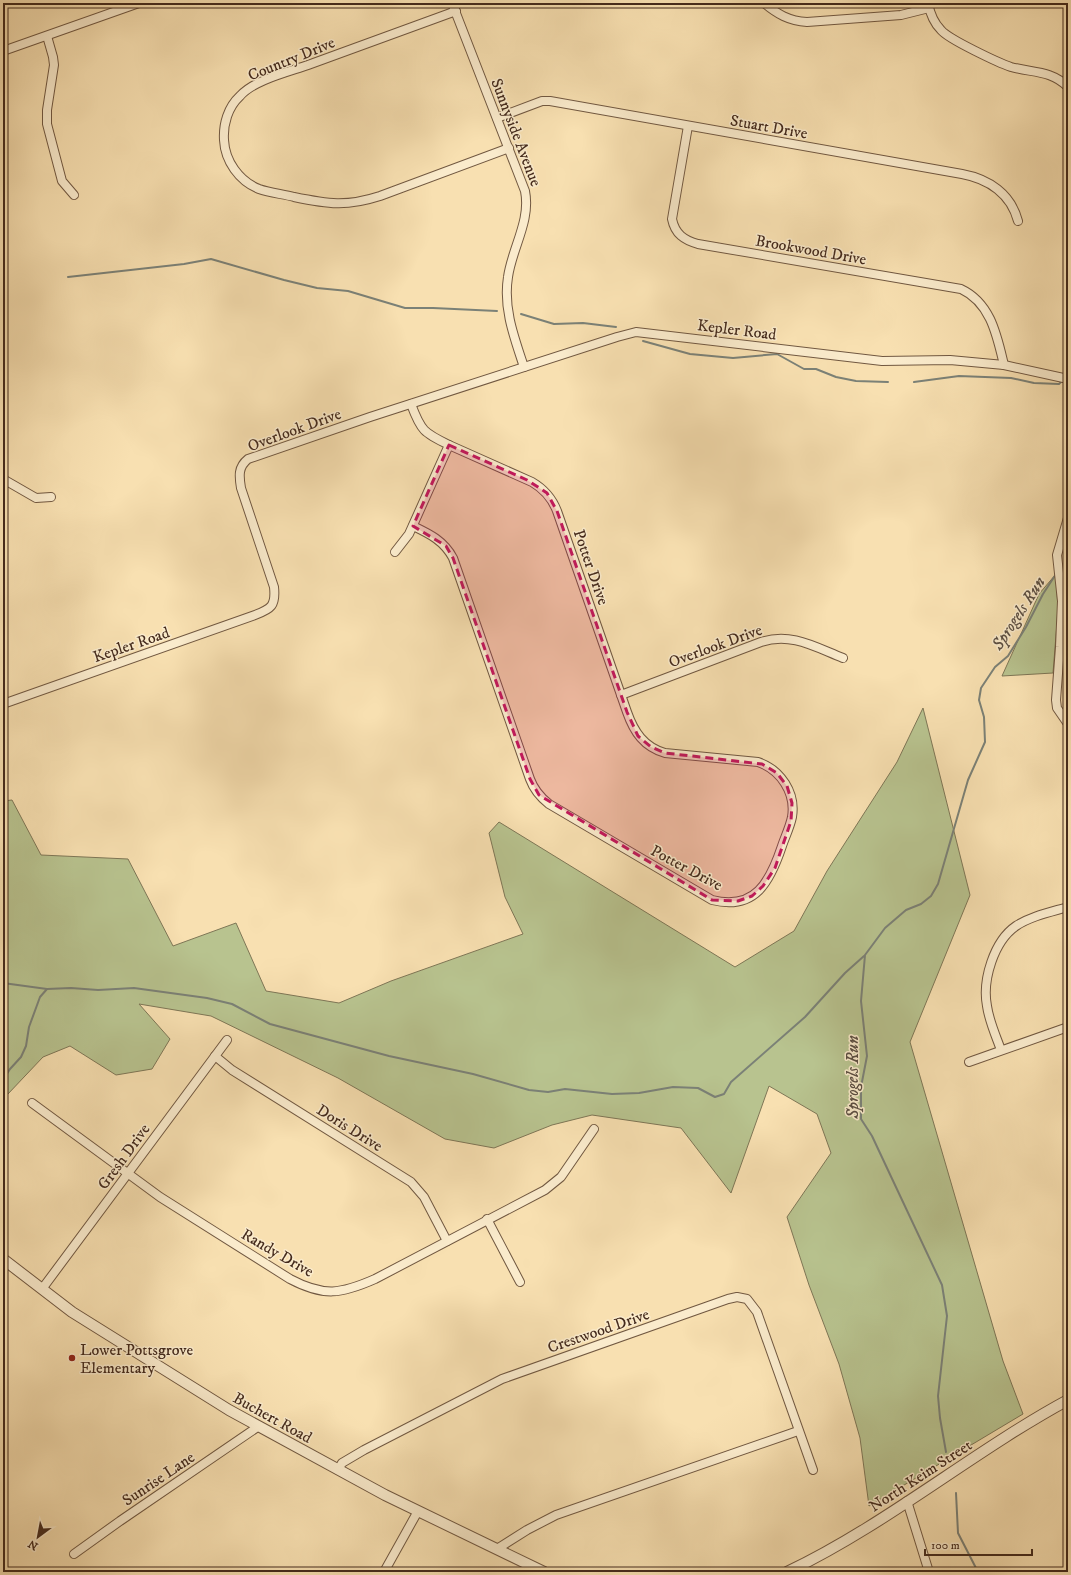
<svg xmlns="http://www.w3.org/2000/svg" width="1071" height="1575" viewBox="0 0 1071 1575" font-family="'IM FELL DW Pica',serif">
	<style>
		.green { fill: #b8c38f; stroke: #7e7656 }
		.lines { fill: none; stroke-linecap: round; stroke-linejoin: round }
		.stream { stroke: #7b8177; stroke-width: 2 }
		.minor-casing { stroke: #715841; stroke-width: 10 }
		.tertiary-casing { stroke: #715841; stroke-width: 12 }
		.minor { stroke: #faebcc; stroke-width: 8 }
		.tertiary { stroke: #faebcc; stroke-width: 10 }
		.marked { fill: #c2185b; fill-opacity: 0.2; stroke: #c2185b; stroke-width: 3; stroke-dasharray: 8 5; stroke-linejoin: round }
		.poi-dot { fill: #8f2418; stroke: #faebcc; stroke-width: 1.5 }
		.labels { text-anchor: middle; stroke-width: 3; stroke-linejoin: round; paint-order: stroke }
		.street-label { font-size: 16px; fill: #442a1c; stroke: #faebcc }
		.poi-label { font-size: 16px; fill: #442a1c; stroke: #faebcc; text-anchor: start }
		.water-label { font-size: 17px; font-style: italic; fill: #5b4e42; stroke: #faebcc }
	</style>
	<rect width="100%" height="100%" fill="#f8e0b1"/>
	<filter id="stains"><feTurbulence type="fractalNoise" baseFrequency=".005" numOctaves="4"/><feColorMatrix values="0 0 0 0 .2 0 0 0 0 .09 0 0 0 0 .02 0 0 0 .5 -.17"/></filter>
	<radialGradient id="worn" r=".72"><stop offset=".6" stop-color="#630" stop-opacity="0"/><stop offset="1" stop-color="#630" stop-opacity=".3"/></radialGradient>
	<g class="green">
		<path d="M1056,574L1058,610L1053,673L1002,676L1039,594Z"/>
		<path d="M923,708L970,895L910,1042L1003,1361L1023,1414L869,1506L860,1438L839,1364L809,1285L787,1217L831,1153L817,1114L769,1086L731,1193L681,1128L592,1115L552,1125L494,1148L445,1139L338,1078L211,1016L139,1004L170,1039L152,1069L116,1075L70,1046L43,1057L7,1095L3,1096V801L12,800L41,855L128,859L173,946L236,923L266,991L339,1003L391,981L523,934L505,897L489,833L499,822L735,967L794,931L827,871L897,762Z"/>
	</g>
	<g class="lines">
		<g class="stream">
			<path d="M1039,3L1068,8"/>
			<path d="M68,277L184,264L211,259L284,280L317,288L348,291L405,308H433L497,311"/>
			<path d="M521,314L554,324L583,323L616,327"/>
			<path d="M643,341L690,354L733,358L777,354L804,369H816L836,377L856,381L888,382"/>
			<path d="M914,382L959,376L1011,378L1034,383L1059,384L1063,380"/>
			<path d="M1061,567L1068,559"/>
			<path d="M3,983L47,989L71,988L98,990L134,988L207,998L232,1004L270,1024L389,1056L473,1074L529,1090L548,1092L565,1089L612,1094L639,1093L673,1087L698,1088L715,1097L724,1094L731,1082L805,1017L845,973L864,956"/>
			<path d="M3,1080L10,1069L21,1057L26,1046L29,1027L40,997L47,989"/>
			<path d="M946,1452L940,1418L938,1396L947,1316L942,1285L887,1168L872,1136L861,1119V1087L867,1056L861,1001L865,955L885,928L906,910L921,904L931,896L938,884L968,780L985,742L984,717L979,700L981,688L995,667L1008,656L1026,627L1043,594L1056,574"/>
			<path d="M956,1493L958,1533L978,1572"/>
		</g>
		<g class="minor-casing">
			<g id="minor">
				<path d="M452,3L525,191C531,221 512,248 508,277C503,308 514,337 524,367"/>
				<path d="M764,3C777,14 789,21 807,22L901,15L929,8"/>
				<path d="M928,3C930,13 934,23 941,30C948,39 999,63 1011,67C1033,73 1051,70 1068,87"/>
				<path d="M456,11C406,29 357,47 308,65C288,72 254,80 240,96C228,107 223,124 224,140C225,161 239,181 259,189C270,193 283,194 294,197C328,204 346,207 380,196L509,148"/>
				<path d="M47,36L53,57L54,65L47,110V124L62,181L74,195"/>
				<path d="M3,51L139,3"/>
				<path d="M497,118L542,101H550L962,174C989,179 1011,194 1018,221"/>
				<path d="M688,126L672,219C675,234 684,240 698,244L961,289C991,303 997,336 1004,365"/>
				<path d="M3,479L36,498L51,497"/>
				<path d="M1068,518L1057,555L1062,601L1060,647L1056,700L1057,708L1068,724"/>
				<path d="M413,526C430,534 444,541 453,558L530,779C534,790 540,797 549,804L712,900C755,911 770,882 782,846C785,837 790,827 792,817C796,793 781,770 758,762L665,753C644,747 634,732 627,712L557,511C552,498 544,489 532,482L449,445"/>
				<path d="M395,552L409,534L449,445C424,433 421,431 411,404"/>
				<path d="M621,695L761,642C791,632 815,647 843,658"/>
				<path d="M3,704L255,615C271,609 276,606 274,587L241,488C239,476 238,467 248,459L370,417L617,337L636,332L882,361L950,360L1004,365L1068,379"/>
				<path d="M1001,1050C996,1036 989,1021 987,1006C982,980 994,941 1016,926C1031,916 1051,912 1068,907"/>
				<path d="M215,1056L232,1070L411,1182L424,1197L447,1241"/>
				<path d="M969,1062L1068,1027"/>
				<path d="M32,1103L160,1197L290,1279C324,1297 341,1294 375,1279L545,1190L561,1177L594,1129"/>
				<path d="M487,1219L520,1282"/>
				<path d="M42,1289L227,1040"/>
				<path d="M338,1470L342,1463L364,1450L502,1379L728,1299L737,1297L747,1299L757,1312L813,1470"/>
				<path d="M907,1501L929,1572"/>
				<path d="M497,1549L527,1530L556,1515L798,1431"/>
				<path d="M74,1554L120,1521L259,1426"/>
				<path d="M384,1572L418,1511"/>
			</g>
		</g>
		<g class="tertiary-casing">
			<g id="tertiary">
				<path d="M3,1259L72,1312L229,1410L385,1495L544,1572"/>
				<path d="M787,1572C886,1525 972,1452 1068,1400"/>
			</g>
		</g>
		<use href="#minor" class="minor"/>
		<use href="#tertiary" class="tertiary"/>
	</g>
	<path class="marked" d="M449,445L527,480L547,493L557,511L627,712L638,736L651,747L665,753L762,764L777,773L787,786L792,803L791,821L775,868L763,886L752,896L738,901L712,900L539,795L530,779L453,558L446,546L413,526Z"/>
	<circle class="poi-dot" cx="72" cy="1358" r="4"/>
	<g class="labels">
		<g class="street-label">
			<text transform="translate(291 58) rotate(-22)" y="6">Country Drive</text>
			<text transform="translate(769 126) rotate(10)" y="6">Stuart Drive</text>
			<text transform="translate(517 132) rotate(69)" y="6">Sunnyside Avenue</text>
			<text transform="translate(811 249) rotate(10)" y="6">Brookwood Drive</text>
			<text transform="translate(737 329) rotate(7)" y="6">Kepler Road</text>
			<text transform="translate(294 429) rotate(-20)" y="6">Overlook Drive</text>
			<text transform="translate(592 567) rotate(71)" y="6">Potter Drive</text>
			<text transform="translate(131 644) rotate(-19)" y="6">Kepler Road</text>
			<text transform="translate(715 645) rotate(-20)" y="6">Overlook Drive</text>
			<text transform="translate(687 867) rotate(28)" y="6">Potter Drive</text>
			<text transform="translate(350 1127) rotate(32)" y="6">Doris Drive</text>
			<text transform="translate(123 1156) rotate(-54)" y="6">Gresh Drive</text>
			<text transform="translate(278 1252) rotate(30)" y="6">Randy Drive</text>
			<text transform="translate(598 1330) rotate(-19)" y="6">Crestwood Drive</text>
			<text transform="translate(273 1417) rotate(29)" y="6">Buchert Road</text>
			<text transform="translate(920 1475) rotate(-33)" y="6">North Keim Street</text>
			<text transform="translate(158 1478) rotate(-34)" y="6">Sunrise Lane</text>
		</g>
		<g class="poi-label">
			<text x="80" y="1355">Lower Pottsgrove<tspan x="80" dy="18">Elementary</tspan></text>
		</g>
		<g class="water-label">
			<text transform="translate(1018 613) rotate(-57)" y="6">Sprogels Run</text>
			<text transform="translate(852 1077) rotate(-90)" y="6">Sprogels Run</text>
		</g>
	</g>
	<rect width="1071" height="1575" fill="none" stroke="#f8e0b1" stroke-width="16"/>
	<rect x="4" y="4" width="1063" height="1567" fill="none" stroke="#442a1c" stroke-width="2"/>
	<rect x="8" y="8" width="1055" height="1559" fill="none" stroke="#442a1c"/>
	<g transform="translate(38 1537) rotate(212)" stroke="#faebcc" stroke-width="3" paint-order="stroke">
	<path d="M0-3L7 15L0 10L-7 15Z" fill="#442a1c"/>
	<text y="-6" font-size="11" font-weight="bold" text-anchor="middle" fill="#442a1c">N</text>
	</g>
	<path d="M925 1549v6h107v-6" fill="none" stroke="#442a1c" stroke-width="2"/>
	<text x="931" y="1549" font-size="12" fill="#442a1c" stroke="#faebcc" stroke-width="3" paint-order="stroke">100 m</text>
	<rect width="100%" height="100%" filter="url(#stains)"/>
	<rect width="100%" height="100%" fill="url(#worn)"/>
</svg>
